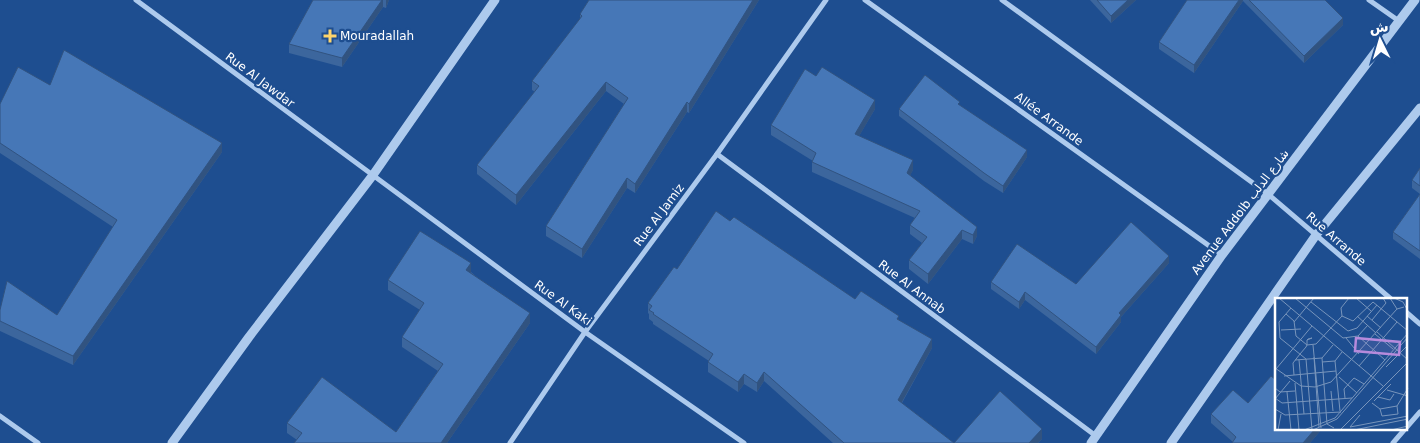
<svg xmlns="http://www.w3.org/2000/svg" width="1420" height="443" viewBox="0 0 1420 443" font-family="'DejaVu Sans',Vazirmatn,sans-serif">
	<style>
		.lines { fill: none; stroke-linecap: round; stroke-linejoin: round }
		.minor { stroke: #adcaed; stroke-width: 5 }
		.tertiary { stroke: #adcaed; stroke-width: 9 }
		.wall { fill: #3c669d }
		.shaded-wall { fill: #315380 }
		.building { fill: #4677b7; stroke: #315380 }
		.poi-dot { fill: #fcd46c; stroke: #1e4e90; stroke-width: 2 }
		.labels { text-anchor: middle; stroke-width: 4.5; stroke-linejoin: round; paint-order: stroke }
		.poi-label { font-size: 12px; fill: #fff; stroke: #1e4e90; text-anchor: start }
		.street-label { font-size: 12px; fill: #fff; stroke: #1e4e90 }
		.inset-road { fill: none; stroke: #7895bc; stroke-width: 1 }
		.view { fill: #b68bdc; fill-opacity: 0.15; stroke: #b68bdc; stroke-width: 2.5 }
		.inset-edge { fill: none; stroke: #fff; stroke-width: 2.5 }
	</style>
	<rect width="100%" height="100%" fill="#1e4e90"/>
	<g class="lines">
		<g class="minor">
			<path d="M136,0L585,332L744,443"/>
			<path d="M865,0L1222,255"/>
			<path d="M1002,0L1268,194L1391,299"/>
			<path d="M1369,0L1399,21"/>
			<path d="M717,154L1096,436"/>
			<path d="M1406,312L1420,324"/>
			<path d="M0,416L38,443"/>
			<path d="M1406,428L1420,412"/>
			<path d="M510,443L585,332L717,154L826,0"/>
			<path d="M1393,443L1405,429"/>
		</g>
		<g class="tertiary">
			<path d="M172,443L249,337L373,175L495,0"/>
			<path d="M1091,443L1222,255L1415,0"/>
			<path d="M1171,443L1316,235L1420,108"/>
		</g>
	</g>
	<g class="wall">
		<path d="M313,0H389L386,8L383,7L342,67L289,53V44Z"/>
		<path d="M589,0H759L689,113L687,112L635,193L627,188L582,258L546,236V226L624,104L606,91L516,205L477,174V165L535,92L532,90V81L580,20V14Z"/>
		<path d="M1090,0H1136L1111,23Z"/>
		<path d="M1187,0H1325L1343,25L1304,63L1243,1L1194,73L1159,49V42Z"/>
		<path d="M816,76L875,109L859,136L913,170L910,175L977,236L973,244L962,239L928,284L909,269V260L922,243L910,234V225L915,218L812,172V162L813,161L771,135V125Z"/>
		<path d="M50,85L222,152L73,365L0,331V310L57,315L113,227L0,153V104Z"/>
		<path d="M960,106L1027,157L1003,193L984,181L899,116V109Z"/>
		<path d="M1420,168V194L1412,188V180Z"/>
		<path d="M1420,194V259L1393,239V232Z"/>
		<path d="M730,221L855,299L899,320L932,348L902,403L954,443L1042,439L1038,443H833L764,381L757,392L744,384L738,392L708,372V362L709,361L653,324V322L649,319V314L648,313V303L677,269Z"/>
		<path d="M1169,263L1121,317V322L1096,354L1025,300L1019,309L991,289V282L1076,284Z"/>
		<path d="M471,272L530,323L447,443L297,440L287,433V423L396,432L438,371L402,347V337L420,310L388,290V280Z"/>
		<path d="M1211,414L1276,429H1322L1310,443L1233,442L1211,423Z"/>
	</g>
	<g class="shaded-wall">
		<path d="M382,0H383V7L342,67V58Z"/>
		<path d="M386,0H389L386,8Z"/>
		<path d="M753,0H759L689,113V104Z"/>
		<path d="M1128,0H1136L1111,23V16Z"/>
		<path d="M1239,0H1243V1L1194,73V65Z"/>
		<path d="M1343,18V25L1304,63V56Z"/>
		<path d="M606,82V91L516,205V195Z"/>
		<path d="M875,100V109L855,143V134Z"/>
		<path d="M687,102V112L635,193V184Z"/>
		<path d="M222,143V152L73,365V356Z"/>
		<path d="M1027,150V157L1003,193V186Z"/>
		<path d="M913,160V170L907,182V173Z"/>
		<path d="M627,178V188L582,258V249Z"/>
		<path d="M977,227V236L973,244V235Z"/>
		<path d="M962,230V239L928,284V274Z"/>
		<path d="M1169,256V263L1121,317V322L1096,354V347L1119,313Z"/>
		<path d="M471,263V273L466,270Z"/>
		<path d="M1025,292V300L1019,309V302Z"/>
		<path d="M530,313V323L447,443H441Z"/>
		<path d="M932,339V348L898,409V400Z"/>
		<path d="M764,372V381L757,392V383Z"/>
		<path d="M744,374V384L738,392V382Z"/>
		<path d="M1042,429V439L1038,443H1029Z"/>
		<path d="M1315,429H1322L1310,443H1303Z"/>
	</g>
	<g class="building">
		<path d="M313,0H382L342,58L289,44Z"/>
		<path d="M589,0H753L689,104L687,102L635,184L627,178L582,249L546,226L628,98L606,82L516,195L477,165L539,86L532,81L582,16L580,14Z"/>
		<path d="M1097,0H1128L1111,16Z"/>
		<path d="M1187,0H1239L1194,65L1159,42Z"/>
		<path d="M1249,0H1325L1343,18L1304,56Z"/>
		<path d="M64,50L222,143L73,356L0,321V310L7,281L57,315L117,220L0,143V104L18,67L50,85Z"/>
		<path d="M822,67L875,100L855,134L913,160L907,173L977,227L973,235L962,230L928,274L909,260L927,237L910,225L920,211L812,162L816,153L771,125L805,69L816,76Z"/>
		<path d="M925,75L960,102L958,104L1027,150L1003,186L984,173L899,109Z"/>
		<path d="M1420,168V186L1412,180Z"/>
		<path d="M1420,194V251L1393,232Z"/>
		<path d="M716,211L730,221L734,217L855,299L861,291L899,316L897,319L932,339L898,400L954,443L1000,391L1042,429L1029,443H844L764,372L757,383L744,374L738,382L708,362L713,354L653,314L654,313L649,310L652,306L648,303L674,267L677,269Z"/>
		<path d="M1131,222L1169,256L1119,313L1121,315L1096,347L1025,292L1019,302L991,282L1017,244L1076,284Z"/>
		<path d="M420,231L471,263L466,270L530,313L441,443H294L302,433L287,423L322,377L396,432L443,364L402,337L424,303L388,280Z"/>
		<path d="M1271,376L1276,380V429H1315L1303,443H1232L1236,437L1211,414L1233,390L1248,403Z"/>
	</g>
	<path class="poi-dot" d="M327.5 28.5h5v5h5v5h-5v5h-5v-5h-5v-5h5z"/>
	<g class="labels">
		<g class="poi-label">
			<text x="340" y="40">Mouradallah</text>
		</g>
		<g class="street-label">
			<text transform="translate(260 80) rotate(37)" y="4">Rue Al Jawdar</text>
			<text transform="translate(1049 119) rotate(36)" y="4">Allée Arrande</text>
			<text transform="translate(1240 212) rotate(-53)" y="4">Avenue Addolb شارع الدلب</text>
			<text transform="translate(659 215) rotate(-53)" y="4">Rue Al Jamiz</text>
			<text transform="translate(1336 239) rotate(41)" y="4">Rue Arrande</text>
			<text transform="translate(912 287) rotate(37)" y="4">Rue Al Annab</text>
			<text transform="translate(563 303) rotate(36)" y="4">Rue Al Kaki</text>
		</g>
	</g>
	<g transform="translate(1275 298)">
		<rect width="132" height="132" fill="#1e4e90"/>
		<path class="inset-road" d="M4,0L108,88M20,0L68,40L83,38L93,27M81,0L96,13M115,0L122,11L129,9M119,0L128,4L133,13M36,4L73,33L82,30L102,7M16,10L4,24L5,40L31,61L37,132M11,16L19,23L21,38L32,47L41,46L67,18L66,10L74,0M67,18L78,23L98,4L133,33M82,18L101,35M92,18L106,30M97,22L111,5L108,0M19,24L39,0M6,32L26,31M102,34L133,62M100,36L118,51M83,38L110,62M71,40L84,56M38,47L46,130M25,56L31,49L32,47V42L33,41L37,40L32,42M39,59L44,129M47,60L52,126L59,130M20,62L47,60L58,47M24,62L29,116M60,63L65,113M47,64L60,63L67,54M84,68L122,24M111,69L133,47M0,70L26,88L40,89L56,84L122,11M1,71L37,28M19,77L18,65L25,56M9,78L61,73M64,79L82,95M20,85L24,132M0,90L5,94L20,93M112,92L133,98M56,93L58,113M12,94L16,132M103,99L115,102L119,96M0,100L7,105L77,100M70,100L69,91L79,80L89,86M0,101L15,83M99,103L116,86M97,105L105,111L122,108M0,111L10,117L66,114M105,111L107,118L123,116L122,108L133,90M75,129L85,117M75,129L133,118M3,132L6,116M29,132L60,120L133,35M38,132L62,121L133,39M65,132L133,64M79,132L133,121M116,132L133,128"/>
		<path class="view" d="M81,40L125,44L124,57L80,53Z"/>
		<rect width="132" height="132" class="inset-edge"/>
	</g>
	<g transform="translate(1380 40) rotate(355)" stroke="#1e4e90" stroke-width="4" paint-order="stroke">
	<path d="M0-4L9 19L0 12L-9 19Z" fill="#ffffff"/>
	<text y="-8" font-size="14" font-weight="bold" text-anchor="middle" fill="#ffffff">ش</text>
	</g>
</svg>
